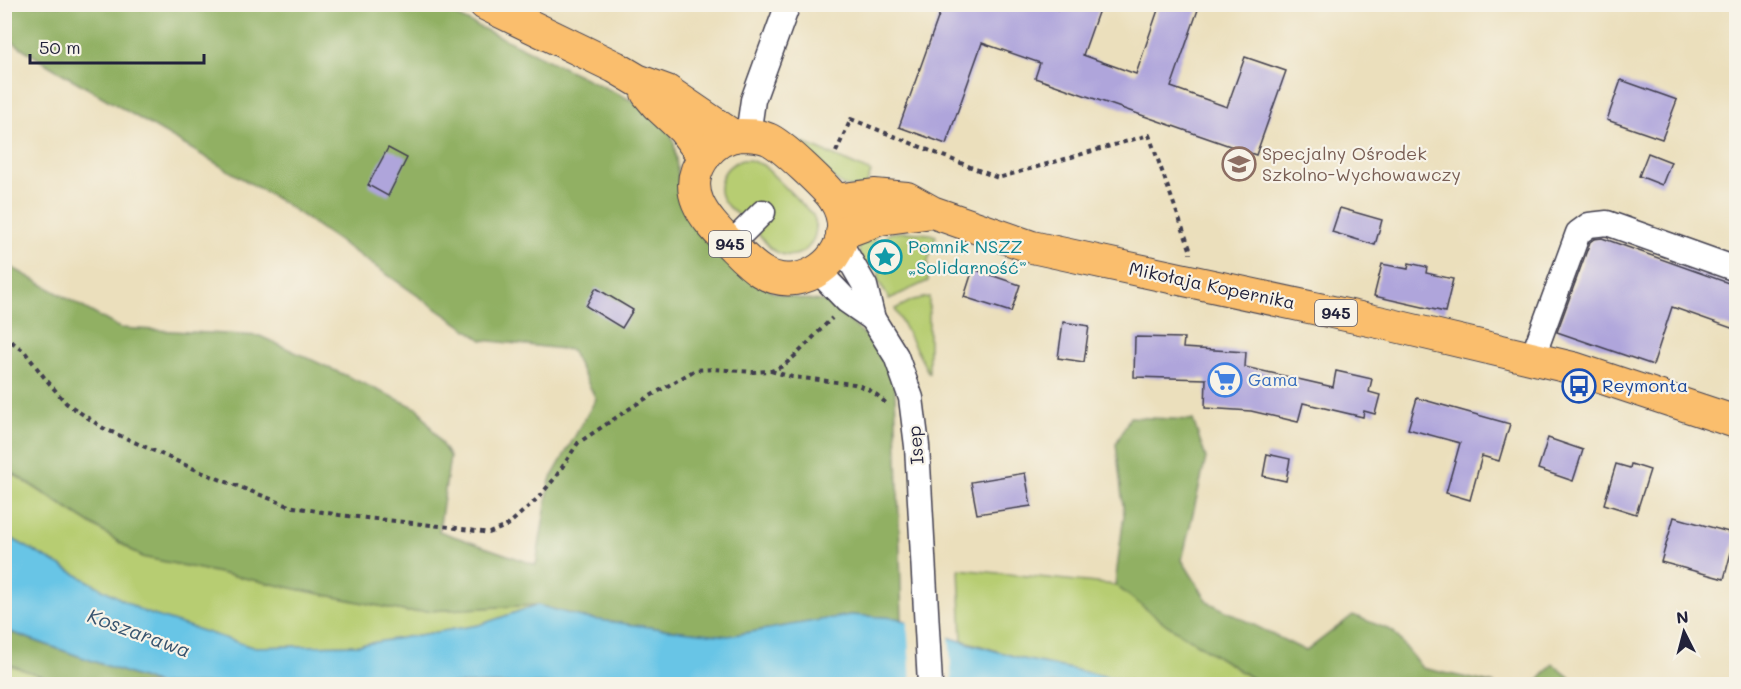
<svg xmlns="http://www.w3.org/2000/svg" width="1741" height="689" viewBox="0 0 1741 689" font-family="Mali,sans-serif">
	<style>
		.green { fill: #b7cd72; stroke: #6c7856; stroke-width: 1.5 }
		.forest { fill: #91b064; stroke: #5a6950; stroke-width: 1.5 }
		.water { fill: #67c5e6; stroke: #447490; stroke-width: 1.5 }
		.pier { fill: #ebdfbc }
		.building { fill: #afa5db }
		.lines { fill: none; stroke-linecap: round; stroke-linejoin: round }
		.minor-casing { stroke: #403e4e; stroke-width: 27 }
		.major-casing { stroke: #403e4e; stroke-width: 34 }
		.path { stroke: #403e4e; stroke-width: 4; stroke-dasharray: 4.5 4.5; stroke-linecap: butt }
		.minor { stroke: #fff; stroke-width: 24 }
		.major { stroke: #fabe6d; stroke-width: 32 }
		.labels { text-anchor: middle; stroke-width: 4.5; stroke-linejoin: round; paint-order: stroke }
		.shield { fill: #f7f3e8; stroke: #62616f; stroke-width: 1.5 }
		.shield-label { font-size: 16px; font-weight: bold; fill: #22223b }
		.education-label { font-size: 18px; fill: #785e54; stroke: #f7f3e8; text-anchor: start }
		.culture-label { font-size: 18px; fill: #0d838f; stroke: #f7f3e8; text-anchor: start }
		.street-label { font-size: 18px; fill: #22223b; stroke: #f7f3e8 }
		.shop-label { font-size: 18px; fill: #366cbe; stroke: #f7f3e8; text-anchor: start }
		.transit-label { font-size: 18px; fill: #164399; stroke: #f7f3e8; text-anchor: start }
		.water-label { font-size: 20px; font-style: italic; fill: #37536e; stroke: #f7f3e8 }
	</style>
	<rect width="100%" height="100%" fill="#f7f3e8"/>
	<filter id="ink" filterUnits="userSpaceOnUse"><feTurbulence type="fractalNoise" baseFrequency=".0167" numOctaves="2"/><feDisplacementMap in="SourceGraphic" scale="12" xChannelSelector="R" yChannelSelector="G"/><feConvolveMatrix kernelMatrix="1 2 1 2 8 2 1 2 1" color-interpolation-filters="sRGB"/></filter>
	<filter id="wash" filterUnits="userSpaceOnUse"><feTurbulence type="fractalNoise" baseFrequency=".008" numOctaves="4" result="noise"/><feDisplacementMap in="SourceGraphic" scale="24" xChannelSelector="R" yChannelSelector="G"/><feGaussianBlur stdDeviation="1.35" result="paint"/><feColorMatrix in="noise" values="0 0 0 0 0 0 0 0 0 0 0 0 0 0 0 0 0 1.4 0 .05"/><feComposite in="paint" operator="in"/></filter>
	<g filter="url(#wash)">
		<rect width="100%" height="100%" fill="#ebdfbc"/>
		<g class="green">
			<path d="M781,133L871,172L865,189L843,186Z"/>
			<path d="M742,160H749L763,165L813,215C823,236 805,262 781,254C770,251 764,240 757,232C744,214 711,206 722,178C725,168 733,163 742,160Z"/>
			<path d="M876,232L868,274C858,254 851,243 876,232Z"/>
			<path d="M906,232L930,234L936,236L928,261V281L889,299L878,280L886,236L891,233Z"/>
			<path d="M929,297V374L895,309L913,300Z"/>
			<path d="M4,468L142,557L408,612L537,605L479,625L359,645L252,647L144,612L5,535Z"/>
			<path d="M959,569L1115,585L1167,625L1261,684H1142L1023,659L962,640Z"/>
			<path d="M5,663L63,684H5Z"/>
		</g>
		<g class="forest">
			<path d="M5,5H434L639,104L666,122L674,143L680,192L772,292L802,299L823,301L829,304L878,346L890,368L895,390L902,620L896,618L850,615L728,636L662,629L585,618L537,605L408,612L142,557L5,468L4,263L120,328L260,336L419,409L450,457L439,531L536,565L550,480L596,399L571,350L482,340L282,202L48,65L5,37Z"/>
			<path d="M1130,417L1193,420L1206,458L1182,560L1208,602L1306,651L1353,615L1393,631L1422,668L1495,684H1261L1167,625L1115,585L1124,515L1116,444Z"/>
			<path d="M4,630L158,684H63L5,663Z"/>
			<path d="M1553,664L1578,684H1535Z"/>
		</g>
		<path class="water" d="M5,535L144,612L252,647L359,645L479,625L537,605L585,618L662,629L728,636L850,615L896,618L954,639L1023,659L1142,684H158L5,630Z"/>
		<path class="pier" d="M907,619L949,634L952,684H911Z"/>
		<g id="blocks">
			<g class="building">
				<path d="M943,4H1042L1059,10L1061,4H1101L1083,55L1136,74L1160,4H1200L1171,87L1227,107L1245,57L1286,71L1256,155L1035,78L1040,63L982,43L946,144L899,127Z"/>
				<path d="M1621,80L1677,100L1662,139L1607,120Z"/>
				<path d="M388,148L407,158L388,196L368,185Z"/>
				<path d="M1648,153L1671,162L1662,185L1639,176Z"/>
				<path d="M1340,208L1382,220L1375,245L1332,232Z"/>
				<path d="M1602,238L1737,286V330L1672,307L1653,365L1557,332L1590,242L1594,239Z"/>
				<path d="M1409,263L1427,267L1426,273L1453,279L1445,312L1374,296L1382,264L1408,269Z"/>
				<path d="M973,269L1020,285L1011,312L964,297Z"/>
				<path d="M596,288L633,310L622,328L586,306Z"/>
				<path d="M1063,322L1089,326L1084,362L1058,358Z"/>
				<path d="M1135,337L1184,338L1183,348L1246,352L1245,367L1333,387L1336,371L1372,379L1369,392L1380,395L1375,414L1364,411L1363,417L1303,403L1298,422L1251,411L1205,408L1206,379L1134,377Z"/>
				<path d="M1417,398L1510,424L1499,461L1482,456L1470,500L1446,493L1460,443L1408,429Z"/>
				<path d="M1548,438L1583,450L1573,481L1538,469Z"/>
				<path d="M1267,454L1290,459L1286,481L1263,476Z"/>
				<path d="M1616,464L1630,468L1631,464L1650,470L1636,514L1604,504Z"/>
				<path d="M1025,473L1031,506L977,514L971,482Z"/>
				<path d="M1674,517L1736,534L1724,579L1661,562Z"/>
			</g>
		</g>
	</g>
	<g filter="url(#ink)">
		<use href="#blocks" fill-opacity="0" stroke="#403e4e" stroke-width="1.5"/>
		<g class="lines">
			<g class="minor-casing">
				<g id="minor">
					<path d="M748,135L753,100L788,4"/>
					<path d="M840,243L865,286L873,319L896,356L911,398L917,446L930,684"/>
					<path d="M731,244L763,212"/>
					<path d="M818,271L847,301L873,319"/>
					<path d="M1532,359L1578,233L1589,225L1607,223L1736,269"/>
				</g>
			</g>
			<g class="major-casing">
				<g id="major">
					<path d="M485,4L615,67L637,80L667,91L733,136"/>
					<path d="M647,93L657,105L683,129L704,157"/>
					<path d="M741,135C750,135 759,135 768,139C781,144 827,188 835,200C856,234 833,273 795,279C766,283 749,263 730,244C705,218 678,191 706,154C715,143 727,136 741,135Z"/>
					<path d="M835,200L874,195L907,198L932,212L1032,247L1383,323L1573,368L1736,422"/>
					<path d="M842,233L880,219L925,213"/>
				</g>
			</g>
			<g class="path">
				<path d="M836,152L851,119L998,178L1149,135L1190,249V254"/>
				<path d="M4,336L24,351L44,377L66,403L103,428L201,472L289,506L339,515L450,527L489,533L508,525L538,498L555,478L578,443L635,405L695,370L714,369L753,372L771,371L783,366L796,355L832,318"/>
				<path d="M771,371L792,377L854,384L866,388L877,395L888,405"/>
			</g>
			<use href="#minor" class="minor"/>
			<use href="#major" class="major"/>
		</g>
	</g>
	<defs>
		<g id="school-ring" transform="scale(1.725)"><circle r="9.5" fill="#f7f3e8" stroke="#8d6e63" stroke-width="1.5"/><path d="M0-5L7-2L0 1L-7-2ZM-4 1L0 2.5L4 1V4Q0 6-4 4Z" fill="#8d6e63"/></g>
		<g id="sight-ring" transform="scale(1.725)"><circle r="9.5" fill="#f7f3e8" stroke="#0f9aa8" stroke-width="1.5"/><path d="M0-6L1.8-2.2L6-1.7L2.9 1.2L3.7 5.4L0 3.3L-3.7 5.4L-2.9 1.2L-6-1.7L-1.8-2.2Z" fill="#0f9aa8"/></g>
		<g id="supermarket-ring" transform="scale(1.725)"><circle r="9.5" fill="#f7f3e8" stroke="#3f7fe0" stroke-width="1.5"/><path d="M-6-5.5h2.5l.6 2H6L4.5 2H-2.5L-4.4-4H-6ZM-1.5 3.2a1.3 1.3 0 1 0 .1 0ZM3 3.2a1.3 1.3 0 1 0 .1 0Z" fill="#3f7fe0"/></g>
		<g id="bus-ring" transform="scale(1.725)"><circle r="9.5" fill="#f7f3e8" stroke="#1a4fb4" stroke-width="1.5"/><path d="M-5-6H5V4H4V6H2V4H-2V6H-4V4H-5ZM-3.5-4V0h7V-4ZM-3.5 1.2v1.5H-2V1.2ZM2 1.2v1.5H3.5V1.2Z" fill="#1a4fb4"/></g>
	</defs>
	<g fill-rule="evenodd">
		<use href="#school-ring" x="1239" y="164"/>
		<use href="#sight-ring" x="885" y="257"/>
		<use href="#supermarket-ring" x="1225" y="380"/>
		<use href="#bus-ring" x="1579" y="386"/>
	</g>
	<g class="labels">
		<g class="shield">
			<rect x="709" y="231" width="42" height="26" rx="4.5"/>
			<rect x="1315" y="300" width="42" height="26" rx="4.5"/>
		</g>
		<g class="shield-label">
			<text x="730" y="250">945</text>
			<text x="1336" y="319">945</text>
		</g>
		<g class="education-label">
			<text x="1262" y="160">Specjalny Ośrodek<tspan x="1262" dy="21">Szkolno-Wychowawczy</tspan></text>
		</g>
		<g class="culture-label">
			<text x="908" y="253">Pomnik NSZZ<tspan x="908" dy="21">„Solidarność”</tspan></text>
		</g>
		<g class="street-label">
			<text transform="translate(1212 286) rotate(12)" y="6">Mikołaja Kopernika</text>
			<text transform="translate(916 445) rotate(-95)" y="6">Isep</text>
		</g>
		<g class="shop-label">
			<text x="1248" y="386">Gama</text>
		</g>
		<g class="transit-label">
			<text x="1602" y="392">Reymonta</text>
		</g>
		<g class="water-label">
			<text transform="translate(139 633) rotate(20)" y="7">Koszarawa</text>
		</g>
	</g>
	<rect width="1741" height="689" fill="none" stroke="#f7f3e8" stroke-width="24"/>
	<g transform="translate(1684 632) rotate(354)" stroke="#f7f3e8" stroke-width="4.5" paint-order="stroke">
	<path d="M0-4.5L10 22L0 15L-10 22Z" fill="#22223b"/>
	<text y="-9" font-size="16" font-weight="bold" text-anchor="middle" fill="#22223b">N</text>
	</g>
	<path d="M30 54v9h174v-9" fill="none" stroke="#22223b" stroke-width="3"/>
	<text x="39" y="54" font-size="18" fill="#22223b" stroke="#f7f3e8" stroke-width="4.5" paint-order="stroke">50 m</text>
</svg>
